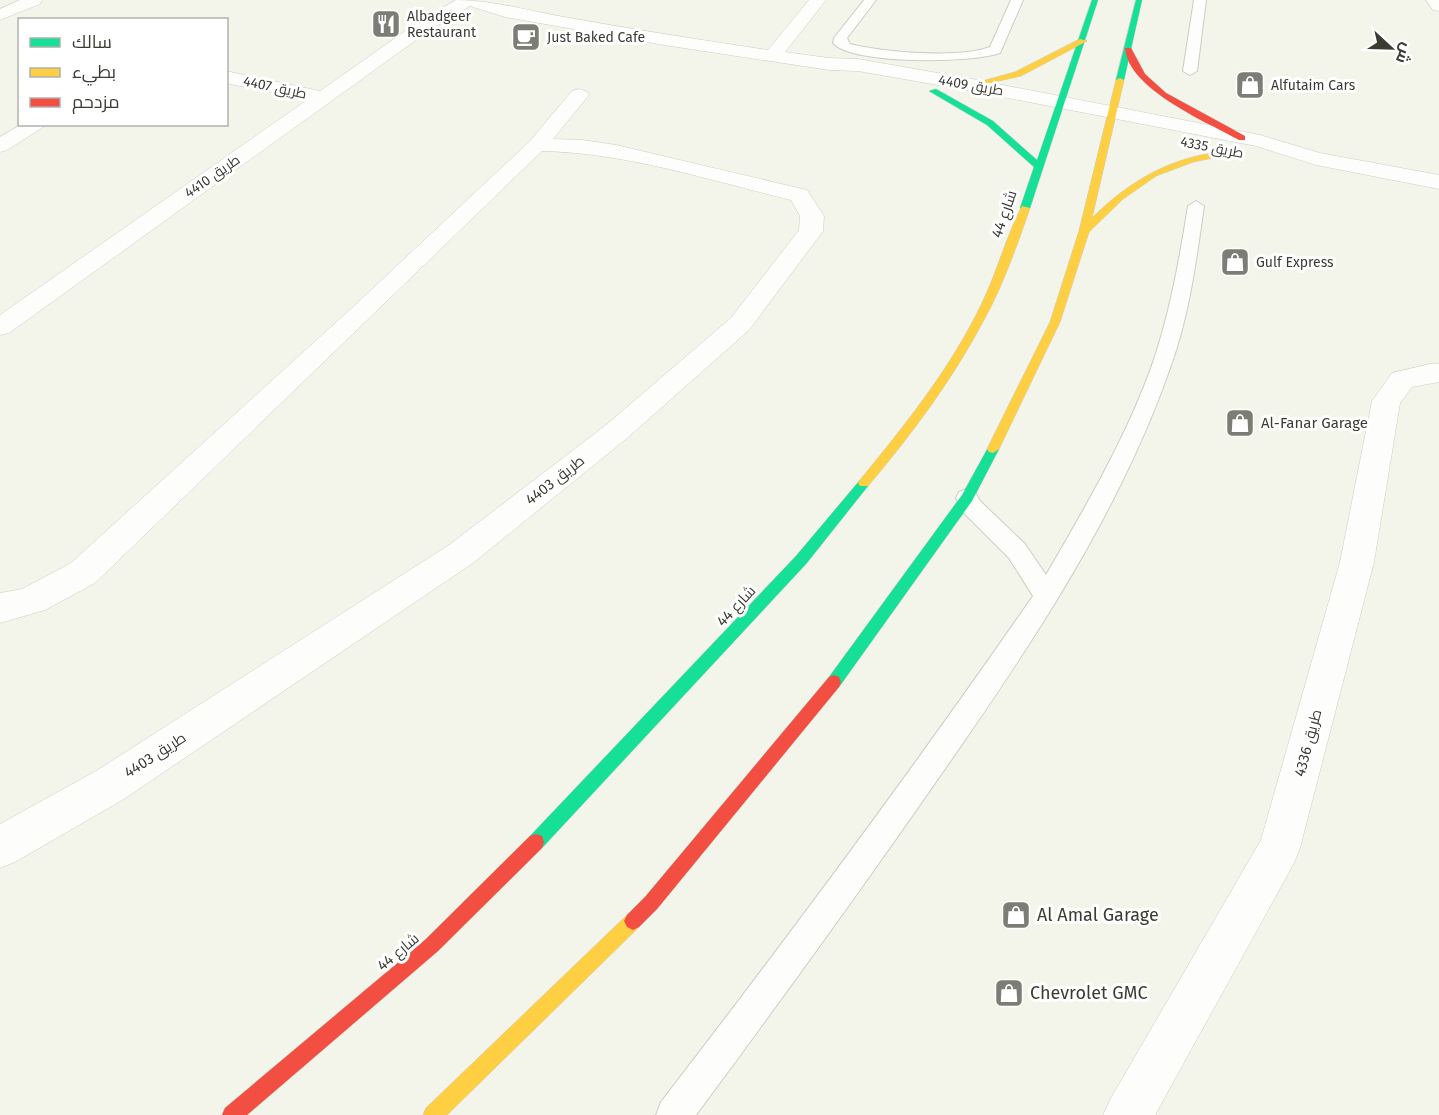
<svg xmlns="http://www.w3.org/2000/svg" width="1439" height="1115" viewBox="0 0 1439 1115" font-family="'Fira Sans',Cairo,sans-serif">
	<style>
		.lines { fill: none; stroke-linecap: round; stroke-linejoin: round }
		.lane-casing { stroke: #ccccc4; stroke-width: 2 }
		.street-casing { stroke: #ccccc4; stroke-width: 1 }
		.fast-casing { stroke: #ccccc4; stroke-width: 1 }
		.slow-casing { stroke: #ccccc4; stroke-width: 1 }
		.jam-casing { stroke: #ccccc4; stroke-width: 1 }
		.lane { fill: #fdfefc; fill-rule: evenodd }
		.street { fill: #fdfefc; fill-rule: evenodd }
		.fast { fill: #16e098; fill-rule: evenodd }
		.slow { fill: #ffcf43; fill-rule: evenodd }
		.jam { fill: #f24e42; fill-rule: evenodd }
		.labels { text-anchor: middle; stroke-width: 6; stroke-linejoin: round; paint-order: stroke }
		.far-poi-label { font-size: 14px; fill: #3b3c34; stroke: #fff; text-anchor: start }
		.far-street-label { font-size: 14px; fill: #3b3c34; stroke: #fff }
		.street-label { font-size: 15px; fill: #3b3c34; stroke: #fff }
		.poi-label { font-size: 15px; fill: #3b3c34; stroke: #fff; text-anchor: start }
		.near-poi-label { font-size: 18px; fill: #3b3c34; stroke: #fff; text-anchor: start }
	</style>
	<rect width="100%" height="100%" fill="#f4f5ea"/>
	<g class="lines">
		<g class="lane-casing">
			<g id="lane">
				<path d="M864,0H876L847,38L850,44C882,52 959,59 990,47L1011,0H1023L1000,53C973,63 852,65 833,43L834,38Z"/>
				<path d="M1194,0H1206L1197,71L1190,75L1183,71Z"/>
				<path d="M1196,201L1204,206C1196,262 1189,318 1169,371C1117,518 1029,648 940,776C861,890 779,1003 696,1115H656L661,1102C789,936 914,768 1033,596L1009,558L964,513L956,498L959,492L967,489L975,492L980,501L1025,544L1046,575C1085,508 1123,443 1150,371C1169,318 1179,262 1188,206Z"/>
			</g>
		</g>
		<g class="street-casing">
			<g id="street">
				<path d="M20,0H42L40,4L0,20V9Z"/>
				<path d="M456,0C492,0 529,11 564,17C632,29 700,40 768,50L809,0H826L785,52L829,58L858,59L972,79L1260,135L1320,153L1439,175V189L1316,165L1256,146L972,91L858,71L829,70L664,45L505,17L470,6L430,30L9,333L0,335V315L307,100L226,83V71L320,91L418,22Z"/>
				<path d="M1426,0H1439V11L1433,10Z"/>
				<path d="M579,89L586,91L589,95L553,139L582,140L616,145L807,190L824,216L823,231L749,330L626,439L473,563L124,799L15,862L0,868V824L96,771L449,545L606,425L731,318L799,230L800,216L791,200C709,180 627,153 542,151L95,583L45,610L0,623V593L22,589L71,563L353,307L530,141L572,91Z"/>
				<path d="M22,124H48L7,150L0,152V137Z"/>
				<path d="M1430,364H1439V382L1412,387L1400,403L1374,562L1300,848L1294,863L1155,1115H1103L1111,1098L1261,840L1340,562L1372,401L1392,373Z"/>
			</g>
		</g>
		<g class="fast-casing">
			<g id="fast">
				<path d="M1092,0H1098L1030,208L1022,210L1020,208L1034,167L987,125L929,91L936,89L993,121L1037,160Z"/>
				<path d="M1136,0H1142L1124,80L1120,82L1116,80Z"/>
				<path d="M993,445L999,449L972,501L839,687L834,689L829,687L827,682L829,677L962,495L989,446Z"/>
				<path d="M864,478L870,483L868,486L806,564L542,848L536,850L530,848L528,842L530,836L796,556L860,480Z"/>
			</g>
		</g>
		<g class="slow-casing">
			<g id="slow">
				<path d="M1080,39L1087,41L1021,76L972,87L968,85L1015,72Z"/>
				<path d="M1120,78L1124,80L1092,218C1128,182 1169,158 1220,152C1227,151 1236,148 1242,152L1193,162L1156,176L1123,199L1089,232L1060,322L999,449L993,453L989,452L987,449L1050,322L1079,231L1116,80Z"/>
				<path d="M1022,206L1030,208C1017,245 1004,283 985,318C953,379 912,434 868,486H860L858,483L860,480C905,425 951,368 982,303C997,272 1006,237 1022,206Z"/>
				<path d="M633,912L639,915L642,921L639,927L447,1115H423L426,1108L627,915Z"/>
			</g>
		</g>
		<g class="jam-casing">
			<g id="jam">
				<path d="M1125,48H1131L1145,74L1166,93L1245,136V140H1239C1207,122 1128,89 1125,48Z"/>
				<path d="M834,675L839,677L841,682L839,687L657,909L639,927L633,930L627,927L624,921L627,915L645,897L829,677Z"/>
				<path d="M536,834L542,836L544,842L542,848L438,951L247,1115H222L225,1108L426,939L530,836Z"/>
			</g>
		</g>
		<use href="#lane" class="lane"/>
		<use href="#street" class="street"/>
		<use href="#fast" class="fast"/>
		<use href="#slow" class="slow"/>
		<use href="#jam" class="jam"/>
	</g>
	<defs>
		<g id="restaurant-square" transform="scale(1.5)"><rect x="-9" y="-9" width="18" height="18" rx="4" fill="#7c7d74" stroke="#fff"/><path d="M-5-6h1v4h1v-4h1v4h1v-4h1v5L-1.5 .5V6h-2V.5L-5-1ZM5-6V6H3V1.5H1.5Q1.5-4 5-6Z" fill="#fff"/></g>
		<g id="cafe-square" transform="scale(1.5)"><rect x="-9" y="-9" width="18" height="18" rx="4" fill="#7c7d74" stroke="#fff"/><path d="M-5.5-4.5H6V0H3Q3 3.5 0 3.5H-2.5Q-5.5 3.5-5.5 0ZM3-3.2v2h1.7v-2ZM-6 4.5H4V6H-6Z" fill="#fff"/></g>
		<g id="shop-square" transform="scale(1.5)"><rect x="-9" y="-9" width="18" height="18" rx="4" fill="#7c7d74" stroke="#fff"/><path d="M-5-2.5h2.3a2.7 3.5 0 0 1 5.4 0H5L5.5 6h-11ZM-1.5-2.5h3a1.5 2.3 0 0 0-3 0Z" fill="#fff"/></g>
	</defs>
	<g fill-rule="evenodd">
		<use href="#restaurant-square" x="386" y="24"/>
		<use href="#cafe-square" x="526" y="37"/>
		<use href="#shop-square" x="1250" y="85"/>
		<use href="#shop-square" x="1235" y="262"/>
		<use href="#shop-square" x="1240" y="423"/>
		<use href="#shop-square" x="1016" y="915"/>
		<use href="#shop-square" x="1009" y="993"/>
	</g>
	<g class="labels">
		<g class="far-poi-label">
			<text x="407" y="21">Albadgeer<tspan x="407" dy="16">Restaurant</tspan></text>
			<text x="547" y="42">Just Baked Cafe</text>
			<text x="1271" y="90">Alfutaim Cars</text>
			<text x="1256" y="267">Gulf Express</text>
		</g>
		<g class="far-street-label">
			<text transform="translate(971 85) rotate(10)" y="5">طريق 4409</text>
			<text transform="translate(275 87) rotate(12)" y="5">طريق 4407</text>
			<text transform="translate(1212 147) rotate(11)" y="5">طريق 4335</text>
			<text transform="translate(212 176) rotate(-35)" y="5">طريق 4410</text>
		</g>
		<g class="street-label">
			<text transform="translate(1004 214) rotate(-71)" y="5">شارع 44</text>
			<text transform="translate(555 480) rotate(-38)" y="5">طريق 4403</text>
			<text transform="translate(736 606) rotate(-47)" y="5">شارع 44</text>
			<text transform="translate(1308 743) rotate(-75)" y="5">طريق 4336</text>
			<text transform="translate(155 755) rotate(-33)" y="5">طريق 4403</text>
			<text transform="translate(398 952) rotate(-40)" y="5">شارع 44</text>
		</g>
		<g class="poi-label">
			<text x="1261" y="428">Al-Fanar Garage</text>
		</g>
		<g class="near-poi-label">
			<text x="1037" y="921">Al Amal Garage</text>
			<text x="1030" y="999">Chevrolet GMC</text>
		</g>
	</g>
	<rect x="18" y="18" width="210" height="108" fill="#ffffff" stroke="#b1b1ae" stroke-width="1.5"/>
	<rect x="30" y="38" width="30" height="9" fill="#16e098" stroke="#b1b1ae" stroke-width="1.5"/>
	<text x="72" y="48" font-size="18" fill="#3b3c34">سالك</text>
	<rect x="30" y="68" width="30" height="9" fill="#ffcf43" stroke="#b1b1ae" stroke-width="1.5"/>
	<text x="72" y="78" font-size="18" fill="#3b3c34">بطيء</text>
	<rect x="30" y="98" width="30" height="9" fill="#f24e42" stroke="#b1b1ae" stroke-width="1.5"/>
	<text x="72" y="108" font-size="18" fill="#3b3c34">مزدحم</text>
	<g transform="translate(1391 48) rotate(112)" stroke="#ffffff" stroke-width="4.5" paint-order="stroke">
	<path d="M0-4.5L10 22L0 15L-10 22Z" fill="#3b3c34"/>
	<text y="-9" font-size="16" font-weight="bold" text-anchor="middle" fill="#3b3c34">ش</text>
	</g>
</svg>
